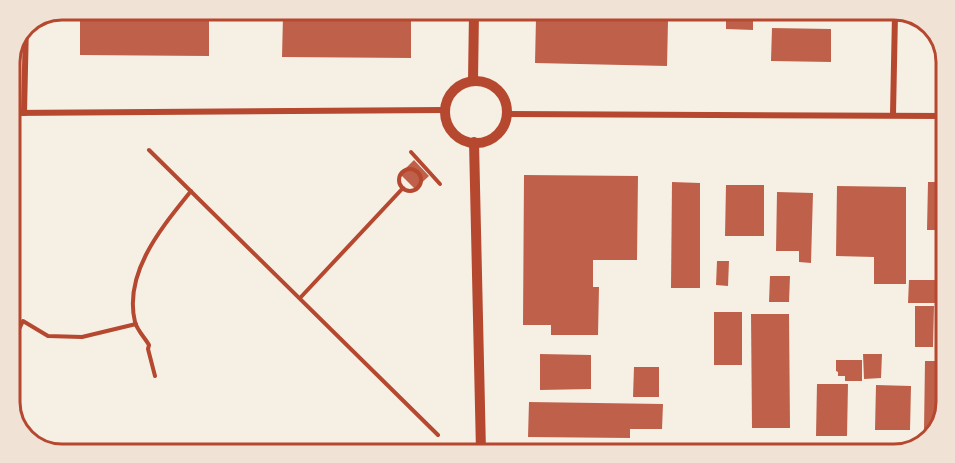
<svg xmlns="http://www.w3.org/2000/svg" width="955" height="463" viewBox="0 0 955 463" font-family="'Asap Condensed',sans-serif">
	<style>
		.building { fill: #bf614a }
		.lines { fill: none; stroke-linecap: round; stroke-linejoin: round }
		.path { stroke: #b5482f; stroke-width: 4 }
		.minor { stroke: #b5482f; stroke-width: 6 }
		.tertiary { stroke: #b5482f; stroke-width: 10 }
		.rim { fill: none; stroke: #b5482f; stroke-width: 3 }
	</style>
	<rect width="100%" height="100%" fill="#f6efe4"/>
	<g class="building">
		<path d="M80,9L209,10V56L80,55Z"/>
		<path d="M726,13H753V30L726,29Z"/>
		<path d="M283,16L411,18V58L282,57Z"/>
		<path d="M536,18L668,21L667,66L535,63Z"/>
		<path d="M772,28L831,29V62L771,61Z"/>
		<path d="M414,160L429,176L415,189L400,174Z"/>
		<path d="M524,175L638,176L637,260H593V287H599L598,335H551V325H523Z"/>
		<path d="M672,182L700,183V288H671Z"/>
		<path d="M928,182H944L943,230H927Z"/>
		<path d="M726,185H764V236H725Z"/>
		<path d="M837,186L906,187V284H874V257L836,256Z"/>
		<path d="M777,192L813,193L811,263L799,262V251H776Z"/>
		<path d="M717,261H729L728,286L716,285Z"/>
		<path d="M770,276H790L789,302H769Z"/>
		<path d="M909,280H943L942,303H908Z"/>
		<path d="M915,306H934L933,347H915Z"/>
		<rect x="714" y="312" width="28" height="53"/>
		<path d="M751,314H789L790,428H752Z"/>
		<path d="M540,354L591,355V389L540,390Z"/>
		<path d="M863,354H882L881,378L864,379Z"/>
		<path d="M836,360H862V381H845V376H838V372L836,371Z"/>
		<path d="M925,361H942L941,424L936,430H924Z"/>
		<path d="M634,367H659V397H633Z"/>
		<path d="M817,384H848L847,436H816Z"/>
		<path d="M876,385L911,386L910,430H875Z"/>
		<path d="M529,402L663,404L662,429H630V438L528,437Z"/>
	</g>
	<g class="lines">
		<g class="path">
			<path d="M149,150L438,435"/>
			<path d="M411,152L440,184"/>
			<circle cx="410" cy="180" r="11"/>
			<path d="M300,298L403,188"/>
			<path d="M155,376L148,349L149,345C145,338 137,330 135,322C123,272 163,226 191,191"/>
			<path d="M11,396V346L23,321L48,336L82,337L136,324"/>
		</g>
		<g class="minor">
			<path d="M9,113L445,110"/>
			<path d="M24,113L26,24"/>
			<path d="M507,114L945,116"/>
			<path d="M893,114L895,14"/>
		</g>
		<g class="tertiary">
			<path d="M473,81L474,12"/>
			<circle cx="476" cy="112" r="31"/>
			<path d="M474,142L481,451"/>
		</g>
	</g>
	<path d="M0 0H955V463H0ZM62 20H894A42 42 0 0 1 936 62V402A42 42 0 0 1 894 444H62A42 42 0 0 1 20 402V62A42 42 0 0 1 62 20Z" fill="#f1e2d6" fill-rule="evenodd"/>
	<path class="rim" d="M62 20H894A42 42 0 0 1 936 62V402A42 42 0 0 1 894 444H62A42 42 0 0 1 20 402V62A42 42 0 0 1 62 20Z"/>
</svg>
